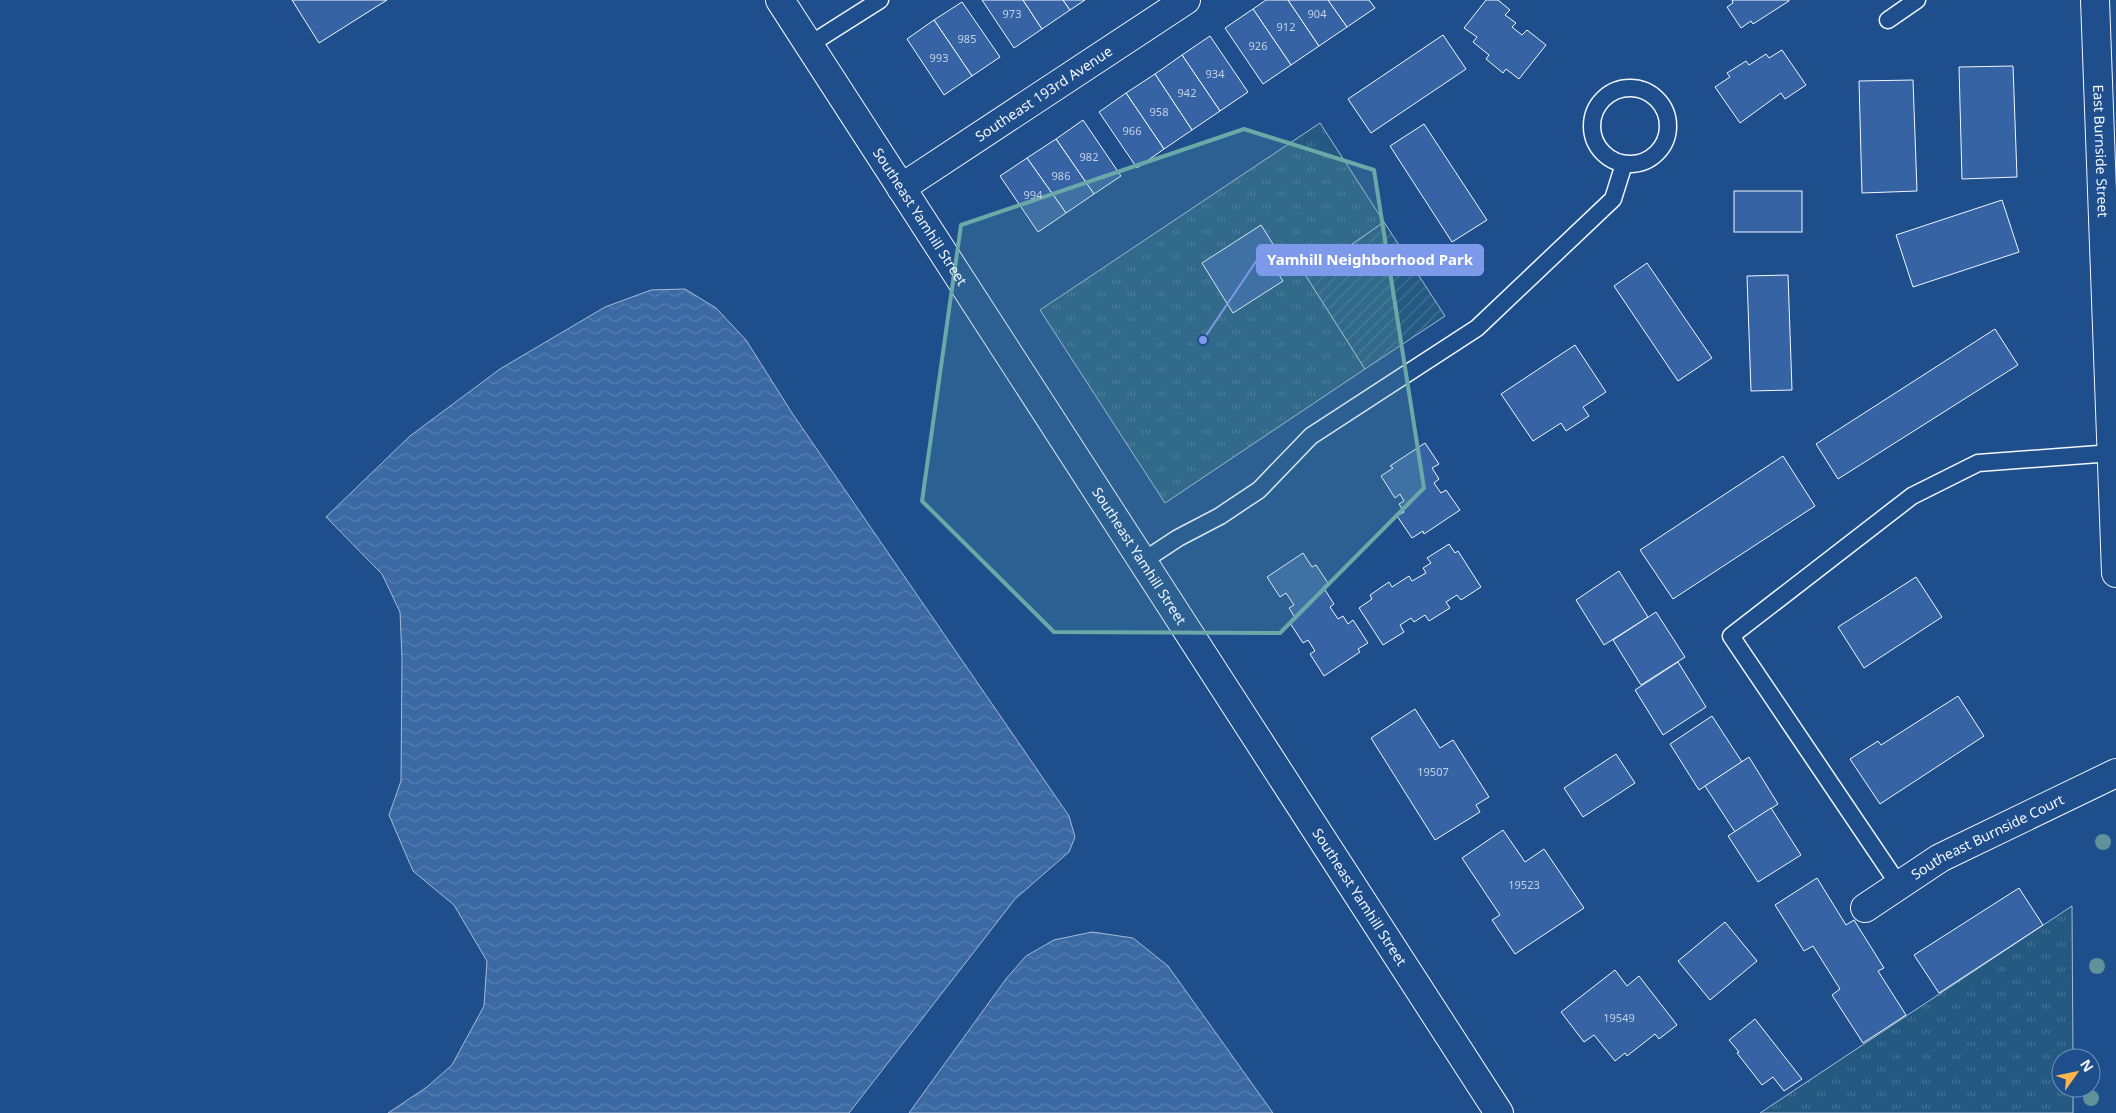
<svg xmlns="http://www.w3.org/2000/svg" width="2116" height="1113" viewBox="0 0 2116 1113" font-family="'Noto Sans',sans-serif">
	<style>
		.grass { fill: url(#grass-tufts); stroke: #a8bbd7 }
		.garden { fill: url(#garden-furrows); stroke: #a8bbd7 }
		.water { fill: url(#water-waves); stroke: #a8bbd7 }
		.building { fill: #3563a3; stroke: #f2f6ff }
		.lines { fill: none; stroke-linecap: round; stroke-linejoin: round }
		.lane-casing { stroke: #f2f6ff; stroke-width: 19 }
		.street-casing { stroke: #f2f6ff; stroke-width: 30 }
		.secondary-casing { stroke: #f2f6ff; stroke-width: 30 }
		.lane { stroke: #1f4e8c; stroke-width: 16 }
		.street { stroke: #1f4e8c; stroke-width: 28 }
		.secondary { stroke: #1f4e8c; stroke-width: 28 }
		.tree { fill: #61919a }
		.marked { fill: #6aa9a8; fill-opacity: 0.2; stroke: #6aa9a8; stroke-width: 4; stroke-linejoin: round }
		.labels { text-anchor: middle; stroke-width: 4; stroke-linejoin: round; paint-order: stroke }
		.number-label { font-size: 11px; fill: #c3d1e8 }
		.street-label { font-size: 14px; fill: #f2f6ff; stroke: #1f4e8c }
		.leader { fill: none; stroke: #7d9aea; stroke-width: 2 }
		.callout-dot { fill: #7d9aea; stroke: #1f4e8c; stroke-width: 2 }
		.callout { fill: #7d9aea; stroke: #7d9aea; stroke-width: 2 }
		.callout-label { font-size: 15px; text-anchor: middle; font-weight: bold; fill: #fff }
	</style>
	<defs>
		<pattern id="grass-tufts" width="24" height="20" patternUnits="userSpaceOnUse" patternTransform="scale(1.25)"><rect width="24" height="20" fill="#245a82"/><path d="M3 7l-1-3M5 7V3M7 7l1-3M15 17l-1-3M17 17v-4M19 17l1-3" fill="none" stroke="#447295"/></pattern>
		<pattern id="garden-furrows" width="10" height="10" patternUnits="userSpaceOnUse" patternTransform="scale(1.25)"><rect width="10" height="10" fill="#245a82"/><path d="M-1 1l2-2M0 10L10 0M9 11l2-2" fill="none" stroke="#447295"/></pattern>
		<pattern id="water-waves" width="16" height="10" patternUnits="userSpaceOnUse" patternTransform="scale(1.25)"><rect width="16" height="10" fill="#3b69a3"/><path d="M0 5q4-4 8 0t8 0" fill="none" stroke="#587fb1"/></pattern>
	</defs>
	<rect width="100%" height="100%" fill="#1f4e8c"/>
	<g class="grass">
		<path d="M1320,123L1384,222L1306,276L1365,369L1165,503L1040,310Z"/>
		<path d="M2072,906L2073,1058H2061V1088H2073V1113H1760Z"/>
	</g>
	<path class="garden" d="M1384,222L1445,316L1365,369L1306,276Z"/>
	<g class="water">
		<path d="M685,289L716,308L746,340L792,413L1069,816L1075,837L1069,852L1015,899L849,1113H388L427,1087L452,1065L484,1006L487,961L454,905L413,871L389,815L401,781L402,658L400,612L382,574L326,517L410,436L500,369L605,307L651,290Z"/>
		<path d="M1092,932L1133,938L1168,966L1273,1113H909L1006,979L1026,956L1054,940Z"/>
	</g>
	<g class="building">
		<path d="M292,0H387L319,43Z"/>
		<path d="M982,0H1023L1042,29L1014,48Z"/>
		<path d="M1023,0H1063L1070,10L1042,29Z"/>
		<path d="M1063,0H1085L1070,10Z"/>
		<path d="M1266,0H1288L1319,46L1291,65L1253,9Z"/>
		<path d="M1288,0H1328L1347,27L1319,46Z"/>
		<path d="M1328,0H1369L1375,8L1347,27Z"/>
		<path d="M1486,0H1498L1510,10L1505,15L1516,23L1512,27L1522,35L1527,30L1546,45L1519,79L1506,69L1503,73L1486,59L1489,55L1473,42L1477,37L1464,28Z"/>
		<path d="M1732,0H1789V1L1753,24L1751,21L1741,28L1727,7L1733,3Z"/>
		<path d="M962,2L1000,57L972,76L934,20Z"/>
		<path d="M1253,9L1291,65L1263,84L1225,28Z"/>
		<path d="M934,20L972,76L944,95L907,39Z"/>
		<path d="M1443,35L1466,69L1371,133L1348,99Z"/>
		<path d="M1210,36L1248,92L1220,111L1182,55Z"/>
		<path d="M1782,50L1806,85L1785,99L1781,93L1740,123L1715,87L1730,77L1727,73L1746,61L1749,65L1766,54L1769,58Z"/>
		<path d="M1182,55L1220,111L1192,130L1155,74Z"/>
		<path d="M2013,66L2017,177L1962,179L1959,67Z"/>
		<path d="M1155,74L1192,130L1164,149L1126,93Z"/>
		<path d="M1913,80L1917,191L1862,193L1859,81Z"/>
		<path d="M1126,93L1164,149L1137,168L1099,112Z"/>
		<path d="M1083,120L1121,176L1094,194L1056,139Z"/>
		<path d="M1424,124L1487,220L1452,242L1390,146Z"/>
		<path d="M1056,139L1094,194L1066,213L1027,158Z"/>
		<path d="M1027,158L1066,213L1038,232L1000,176Z"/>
		<rect x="1734" y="191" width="68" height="41"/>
		<path d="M2002,200L2019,252L1913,287L1896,235Z"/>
		<path d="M1261,225L1281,257L1271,263L1283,281L1233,313L1202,263Z"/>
		<path d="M1647,263L1712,358L1678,381L1614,286Z"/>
		<path d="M1788,275L1792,390L1751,391L1747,276Z"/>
		<path d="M1995,329L2018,365L1838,479L1816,444Z"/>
		<path d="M1575,345L1606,392L1583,407L1589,416L1566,431L1561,423L1533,441L1501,394Z"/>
		<path d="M1425,443L1439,464L1432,468L1439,479L1434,483L1441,493L1446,490L1460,510L1424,534L1423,531L1412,538L1397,516L1404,512L1399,504L1404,501L1400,494L1395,498L1381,476L1393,468L1390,466Z"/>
		<path d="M1783,456L1815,506L1673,599L1640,550Z"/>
		<path d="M1449,544L1455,553L1458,551L1481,587L1461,600L1457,595L1446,602L1450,608L1429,621L1425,615L1414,622L1411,618L1400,625L1404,632L1383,645L1359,608L1372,599L1370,595L1389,582L1392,587L1409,576L1412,581L1426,573L1423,568L1431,563L1427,558Z"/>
		<path d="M1303,553L1312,567L1316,565L1328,583L1323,587L1334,604L1330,607L1338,619L1343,616L1348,624L1353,620L1368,643L1358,649L1360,652L1324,676L1310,654L1315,651L1308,640L1303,643L1290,623L1296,619L1289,608L1294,605L1286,593L1280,597L1267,577Z"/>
		<path d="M1619,571L1648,617L1604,645L1576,600Z"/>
		<path d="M1916,577L1942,617L1864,668L1838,627Z"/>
		<path d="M1656,612L1685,657L1641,685L1613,640Z"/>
		<path d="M1678,662L1706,707L1663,735L1635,690Z"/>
		<path d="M1958,696L1984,736L1880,804L1850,759L1878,741L1881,745Z"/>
		<path d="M1415,709L1440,748L1453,740L1489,797L1476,805L1480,812L1435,840L1371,738Z"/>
		<path d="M1712,716L1742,762L1699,790L1670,744Z"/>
		<path d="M1616,754L1635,783L1583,817L1564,788Z"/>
		<path d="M1749,757L1778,804L1735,832L1705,786Z"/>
		<path d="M1771,808L1801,855L1758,882L1728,836Z"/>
		<path d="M1503,830L1525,862L1544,849L1584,908L1515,954L1492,920L1500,915L1462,858Z"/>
		<path d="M1817,878L1846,925L1854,920L1884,968L1878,971L1906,1015L1863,1043L1832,995L1840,989L1813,946L1804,951L1775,905Z"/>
		<path d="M2019,888L2043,925L1939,993L1914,955Z"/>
		<path d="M1725,922L1757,961L1710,1000L1678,961Z"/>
		<path d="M1615,970L1627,986L1639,976L1677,1025L1659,1039L1655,1034L1627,1056L1625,1053L1615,1061L1594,1035L1584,1042L1561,1012Z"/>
		<path d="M1755,1019L1802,1079L1784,1091L1773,1077L1762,1085L1737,1053L1739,1052L1729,1040Z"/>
	</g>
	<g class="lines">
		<g class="lane-casing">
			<g id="lane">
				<path d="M1888,20L1917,0"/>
				<path d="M809,45L880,0"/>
				<circle cx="1630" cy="126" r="38"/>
				<path d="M1143,561L1178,538L1220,516L1259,490L1311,436L1477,328L1613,199L1624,164"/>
				<path d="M1899,885L1731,636L1912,496L1978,463L2112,453"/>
			</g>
		</g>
		<g class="street-casing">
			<g id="street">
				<path id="s1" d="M901,188L1186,0"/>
				<path id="s2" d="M1865,908L1940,858L2116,773"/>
			</g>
		</g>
		<g class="secondary-casing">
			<g id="secondary">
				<path id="s3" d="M780,0L1499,1113"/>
				<path id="s4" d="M2095,0L2116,573"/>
			</g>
		</g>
		<use href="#lane" class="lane"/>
		<use href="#street" class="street"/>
		<use href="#secondary" class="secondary"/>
	</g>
	<g class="tree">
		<circle cx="2103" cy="842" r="8"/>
		<circle cx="2097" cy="966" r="8"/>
		<circle cx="2091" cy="1098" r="8"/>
	</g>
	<path class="marked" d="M1244,129L1374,170L1424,488L1280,633L1054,632L922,501L961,225Z"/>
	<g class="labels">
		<g class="number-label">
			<text x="1012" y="18">973</text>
			<text x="1317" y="18">904</text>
			<text x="1286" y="31">912</text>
			<text x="967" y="43">985</text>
			<text x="1258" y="50">926</text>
			<text x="939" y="62">993</text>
			<text x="1215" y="78">934</text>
			<text x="1187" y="97">942</text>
			<text x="1159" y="116">958</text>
			<text x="1132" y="135">966</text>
			<text x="1089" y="161">982</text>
			<text x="1061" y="180">986</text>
			<text x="1033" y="199">994</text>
			<text x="1433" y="776">19507</text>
			<text x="1524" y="889">19523</text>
			<text x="1619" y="1022">19549</text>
		</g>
		<g class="street-label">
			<text dy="5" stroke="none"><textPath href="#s1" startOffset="171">Southeast 193rd Avenue</textPath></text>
			<text dy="5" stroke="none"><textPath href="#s4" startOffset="151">East Burnside Street</textPath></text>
			<text dy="5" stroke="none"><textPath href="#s3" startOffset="258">Southeast Yamhill Street</textPath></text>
			<text dy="5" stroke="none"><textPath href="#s3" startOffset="662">Southeast Yamhill Street</textPath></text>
			<text dy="5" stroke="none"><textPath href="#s2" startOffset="142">Southeast Burnside Court</textPath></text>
			<text dy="5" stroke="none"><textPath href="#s3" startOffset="1068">Southeast Yamhill Street</textPath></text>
		</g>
	</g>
	<path class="leader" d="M1203 340L1257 260"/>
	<circle class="callout-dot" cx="1203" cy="340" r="5"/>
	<rect class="callout" x="1257" y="245" width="226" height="30" rx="5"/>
	<g class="callout-label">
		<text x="1370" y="265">Yamhill Neighborhood Park</text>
	</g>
	<g transform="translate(2076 1073) rotate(57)"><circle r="24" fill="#1f4e8c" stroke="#7391ba"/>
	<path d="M0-4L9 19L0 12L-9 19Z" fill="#ffb74d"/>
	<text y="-8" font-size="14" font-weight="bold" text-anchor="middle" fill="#f2f6ff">N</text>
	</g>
</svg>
